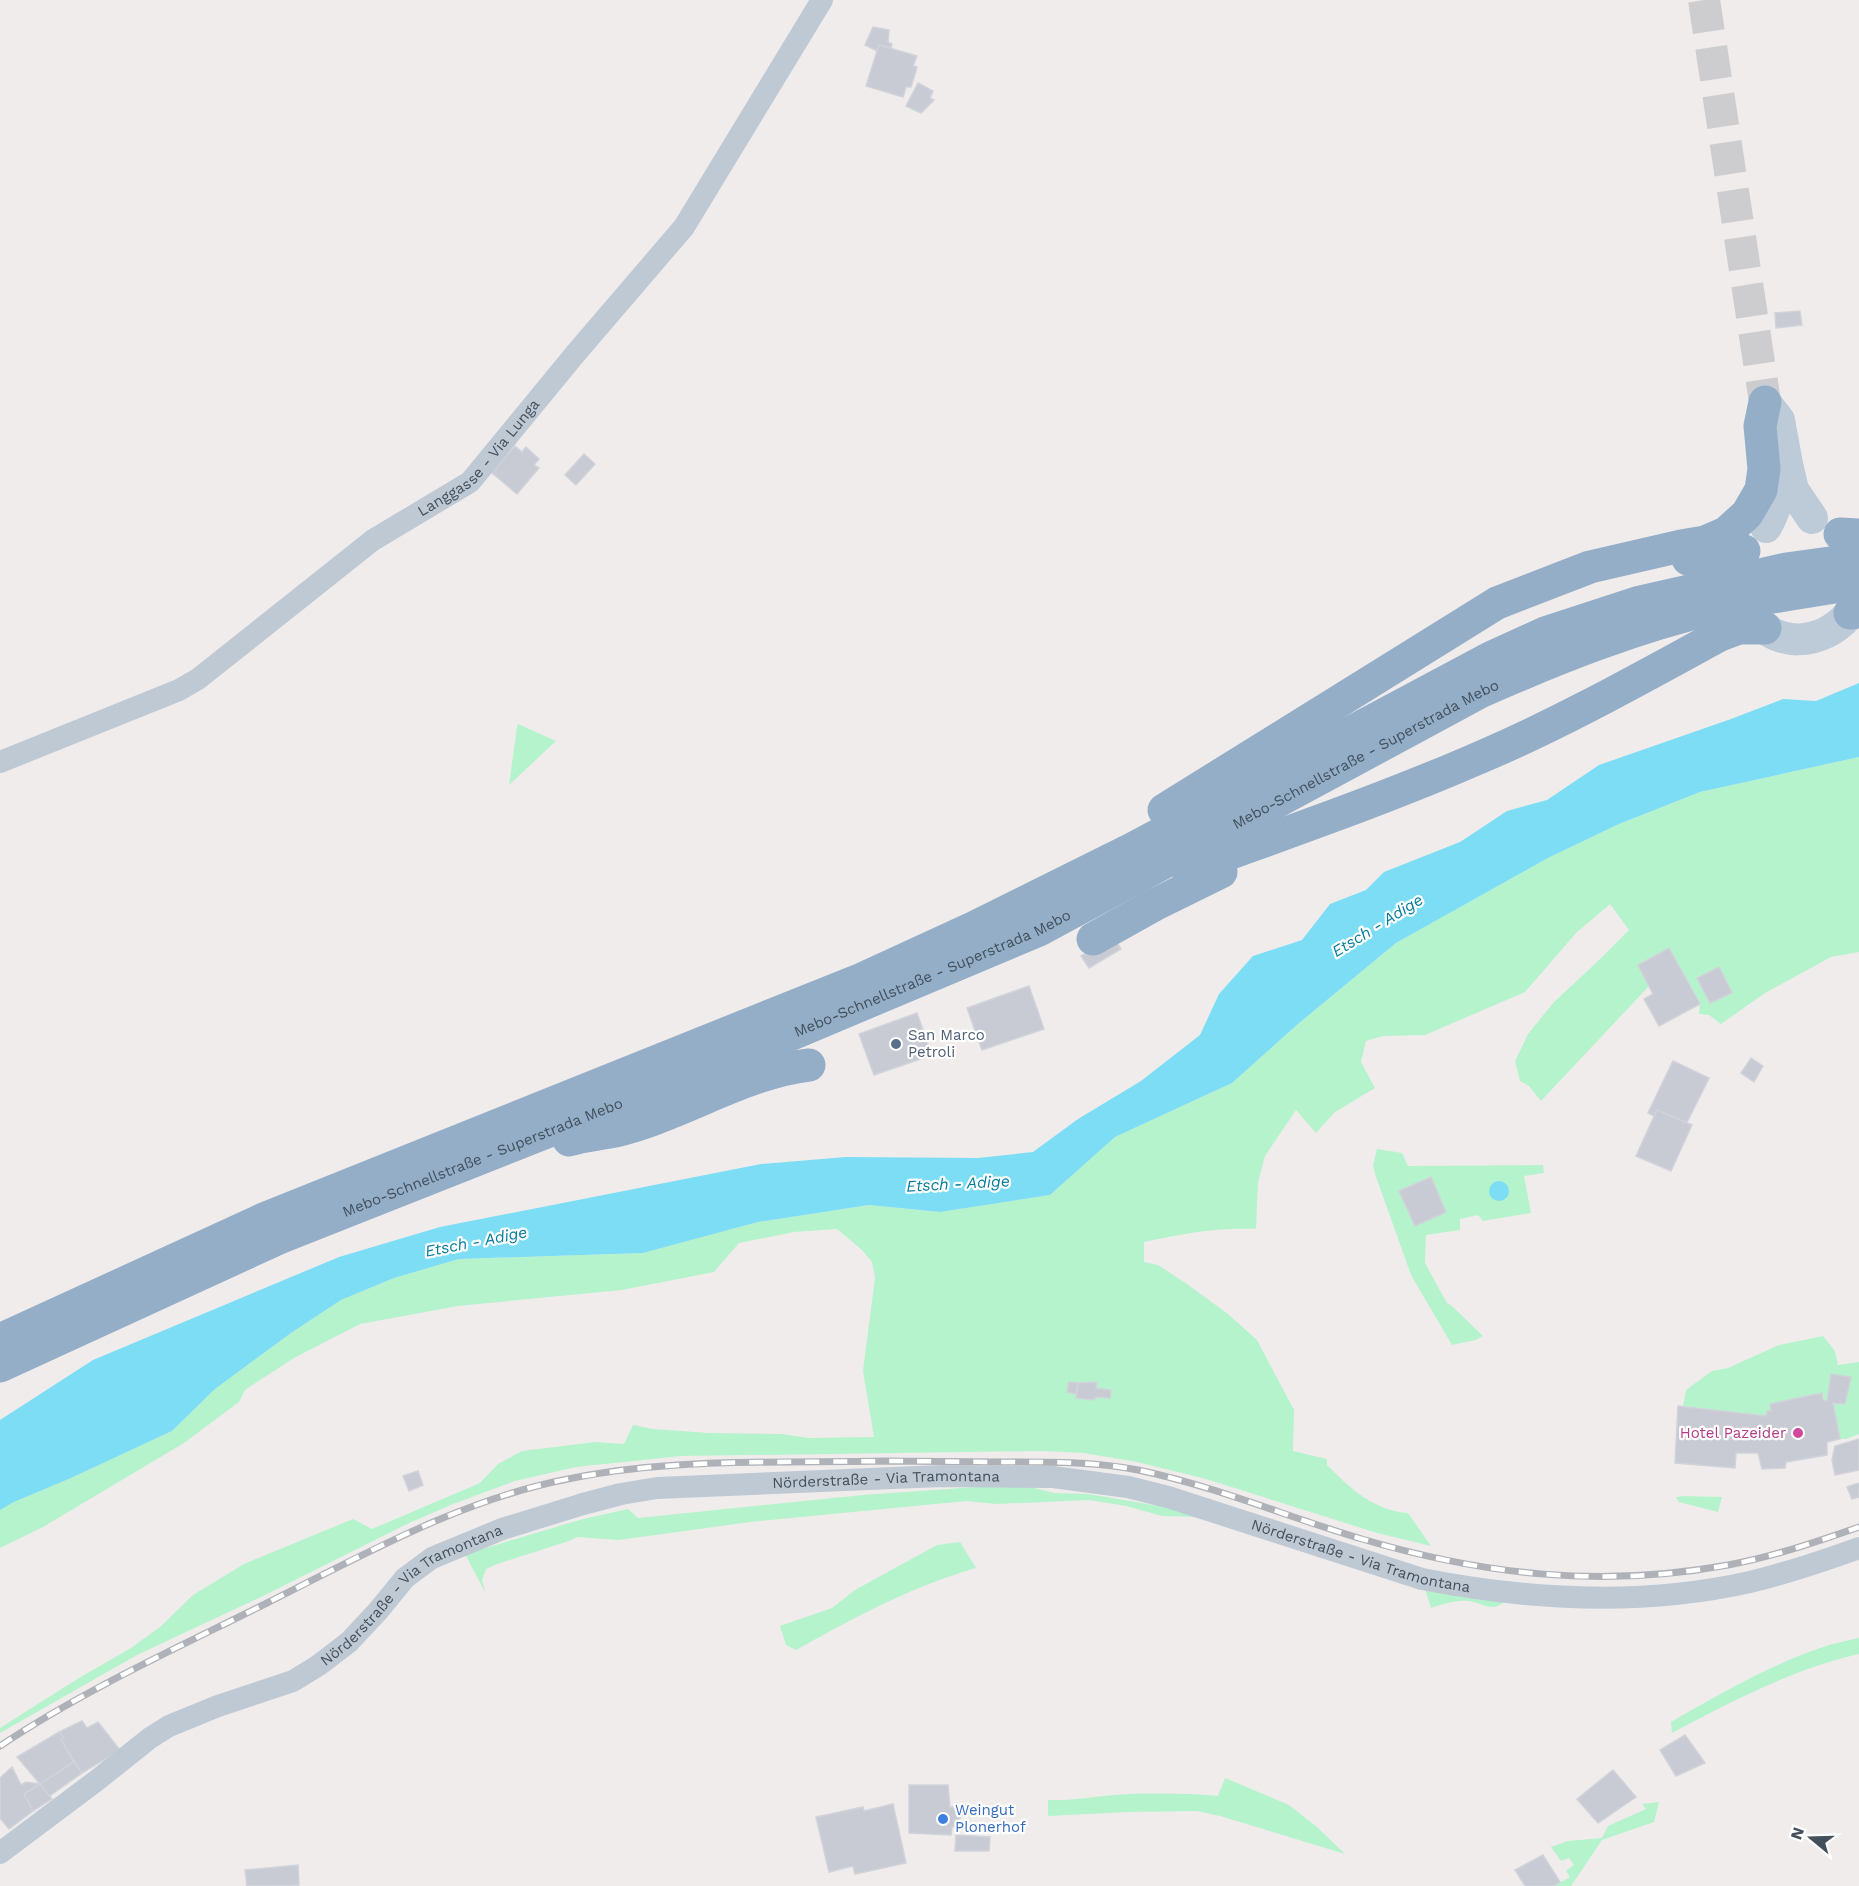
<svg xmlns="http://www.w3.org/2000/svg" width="1859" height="1886" viewBox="0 0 1859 1886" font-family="'Work Sans',sans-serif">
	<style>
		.green { fill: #b5f3cd }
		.water { fill: #7dddf5 }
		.building { fill: #c8cbd3; stroke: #d0d3d9; stroke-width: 1.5 }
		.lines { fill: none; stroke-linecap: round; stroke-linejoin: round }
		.secondary-tunnel { stroke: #cdcdcf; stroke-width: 32; stroke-dasharray: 32 16; stroke-linecap: butt }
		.minor { stroke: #bec9d4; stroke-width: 22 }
		.secondary { stroke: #bdcad8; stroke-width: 32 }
		.trunk { stroke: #94aec8; stroke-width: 33 }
		.rail-casing { stroke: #aeb2b8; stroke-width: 7 }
		.rail { stroke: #fff; stroke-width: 4.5; stroke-dasharray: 14; stroke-linecap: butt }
		.service-dot { fill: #5c6f8a; stroke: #fff; stroke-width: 2 }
		.hotel-dot { fill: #d1479c; stroke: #fff; stroke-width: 2 }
		.shop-dot { fill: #3f7fe0; stroke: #fff; stroke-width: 2 }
		.labels { text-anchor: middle; stroke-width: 4.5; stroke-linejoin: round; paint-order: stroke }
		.street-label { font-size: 15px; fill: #43505c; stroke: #fff }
		.service-label { font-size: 15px; fill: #4e5e75; stroke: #fff; text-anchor: start }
		.hotel-label { font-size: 15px; fill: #b23c85; stroke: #fff; text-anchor: end }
		.shop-label { font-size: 15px; fill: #366cbe; stroke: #fff; text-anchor: start }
		.water-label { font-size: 16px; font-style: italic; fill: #037b9a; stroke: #fff }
	</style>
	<rect width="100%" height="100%" fill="#f0ecec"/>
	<g class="green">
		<path d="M518,724L556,741L509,785L517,727Z"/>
		<path d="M1859,757V952L1831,957L1765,993L1721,1024L1709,1015L1699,1014L1700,1004L1669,948L1649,986L1541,1101L1529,1086L1520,1081L1515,1061L1528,1034L1554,1002L1597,962L1629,930L1610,904L1577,932L1525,992L1425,1035L1383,1036L1366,1041L1361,1062L1375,1088L1335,1112L1316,1133L1296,1110L1265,1156L1258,1182L1256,1229C1219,1227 1180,1234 1144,1242V1262L1158,1265L1187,1284L1228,1314L1257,1340L1294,1410L1293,1451L1327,1459V1465C1350,1488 1374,1511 1408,1513L1431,1546L1377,1533L1206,1479L1137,1462L1084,1453L1044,1451L681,1456L576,1467L515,1481L453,1504L407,1524L261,1597L137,1655L0,1733V1728L79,1678L131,1648L160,1627L193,1595L244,1564L353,1519L372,1529L480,1483L498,1464L522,1451L595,1442L624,1444L633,1425L653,1429L709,1433L782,1434L808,1438L874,1437L863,1371L875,1278L872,1262L862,1250L837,1229L794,1232L739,1243L714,1272L622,1290L458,1306L360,1324L294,1358L245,1390L239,1402L184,1443L43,1527L0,1548V1510L14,1502L71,1478L172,1431L215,1389L291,1333L341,1300L394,1278L459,1259L643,1253L758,1222L869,1205L940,1212L1050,1195L1115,1137L1232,1083L1298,1024L1396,943L1548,858L1619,824L1700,792Z"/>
		<path d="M1377,1149L1402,1153L1408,1166L1543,1165L1544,1173L1524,1176L1531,1213L1483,1221L1478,1215L1460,1219V1230L1426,1235L1425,1263L1447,1303L1452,1306L1483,1336L1476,1340L1452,1345L1411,1275L1375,1174L1373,1165Z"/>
		<path d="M1823,1336L1835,1351L1838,1365L1859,1362V1434L1846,1439H1840L1833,1403L1845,1404L1851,1378L1831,1375L1827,1401L1823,1400L1822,1393L1770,1404L1771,1411H1767L1766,1416L1683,1406L1686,1390L1712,1371L1728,1368L1779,1345Z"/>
		<path d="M1018,1484L1055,1493L1088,1494L1130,1501L1170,1508L1197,1517L1162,1516L1126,1506L1089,1500L996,1504L967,1501L750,1522L619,1540L577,1537L569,1541L497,1564L486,1569L482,1580L486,1594L465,1554L583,1519L628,1509L638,1518L863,1495Z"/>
		<path d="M1684,1496L1722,1497L1718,1512L1679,1502L1676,1497Z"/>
		<path d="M960,1542L976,1568C912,1586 854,1618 796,1650L786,1645L780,1626L832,1608L855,1590L937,1545Z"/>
		<path d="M1422,1579L1516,1593C1486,1621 1487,1598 1459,1601C1450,1602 1440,1605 1431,1608Z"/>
		<path d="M1859,1638V1654C1793,1669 1732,1701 1672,1733L1671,1722C1719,1694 1770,1665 1823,1647C1834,1643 1847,1641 1859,1638Z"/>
		<path d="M1225,1778L1289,1805L1317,1827L1345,1854L1220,1816L1197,1811L1128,1812L1048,1816V1800C1070,1801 1091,1797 1114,1795C1148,1793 1183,1793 1218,1796Z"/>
		<path d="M1659,1802L1654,1822L1602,1840L1571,1886H1554L1570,1877L1566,1871L1574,1865L1569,1858L1561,1861L1551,1847L1568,1841L1602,1838L1608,1826L1646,1809L1642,1804Z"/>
	</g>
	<g class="water">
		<path d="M1859,683V757L1700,792L1619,824L1548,858L1396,943L1298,1024L1232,1083L1115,1137L1050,1195L940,1212L869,1205L758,1222L643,1253L459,1259L394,1278L341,1300L291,1333L215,1389L172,1431L71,1478L14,1502L0,1510V1420L93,1360L339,1257L440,1227L761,1164L846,1157L978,1158L1033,1152L1078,1119L1141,1081L1200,1035L1219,994L1253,956L1302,940L1330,904L1366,890L1384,872L1460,842L1507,811L1547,800L1599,765L1731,719L1783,699L1816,701Z"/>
		<circle cx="1499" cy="1191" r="10"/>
	</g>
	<g class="building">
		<path d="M873,27L889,30L888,42L892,44L891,48L879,45L877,51L865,45Z"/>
		<path d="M879,45L917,56L913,66L917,67L911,87H906L903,97L866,86Z"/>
		<path d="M918,83L933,91L930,98L934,100L921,113L906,106Z"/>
		<path d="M1800,311L1802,325L1776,328L1775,313Z"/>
		<path d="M515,446L522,452L526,447L539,459L534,465L539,468L517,494L492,473Z"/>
		<path d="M584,454L595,464L576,485L565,475Z"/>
		<path d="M1113,936L1121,949L1089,968L1081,956Z"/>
		<path d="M1669,948L1700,1004L1659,1026L1644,999L1653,994L1638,965Z"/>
		<path d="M1719,967L1732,993L1710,1003L1697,978Z"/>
		<path d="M1029,986L1044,1029L982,1050L967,1008Z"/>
		<path d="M917,1013L932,1055L874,1075L859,1034Z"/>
		<path d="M1751,1058L1763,1066L1754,1082L1741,1073Z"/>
		<path d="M1673,1061L1709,1078L1686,1124L1657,1110L1654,1116L1648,1113Z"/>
		<path d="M1657,1110L1692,1125L1671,1171L1636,1156Z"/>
		<path d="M1431,1177L1446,1212L1415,1226L1399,1191Z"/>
		<path d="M1831,1374L1851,1377L1845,1404L1833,1403L1840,1439L1827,1442V1455L1786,1462L1785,1468L1762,1469L1758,1453H1736L1735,1468L1675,1463L1678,1406L1766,1416L1767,1411H1771L1770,1404L1822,1393L1823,1400L1827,1401Z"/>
		<path d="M1069,1382L1078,1383L1076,1394L1067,1392Z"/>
		<path d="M1097,1382L1096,1388L1111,1390L1110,1398L1095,1397V1400L1076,1398L1078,1383Z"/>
		<path d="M1859,1439V1470L1835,1475L1832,1460L1835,1446Z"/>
		<path d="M418,1471L423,1485L409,1491L403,1476Z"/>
		<path d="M1859,1483V1497L1852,1499L1847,1487Z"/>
		<path d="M82,1721L87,1728L98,1722L120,1750L82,1773L61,1740L64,1738L59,1732Z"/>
		<path d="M59,1732L64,1738L61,1740L74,1762L40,1784L17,1757Z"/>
		<path d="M1685,1735L1705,1763L1676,1776L1660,1750Z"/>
		<path d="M74,1762L82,1773L48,1797L40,1784Z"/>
		<path d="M12,1767L21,1785L26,1782L40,1784L24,1794L33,1811L9,1829L0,1818V1778Z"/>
		<path d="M1613,1770L1636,1797L1598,1823L1577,1799Z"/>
		<path d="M40,1784L52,1799L33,1811L24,1794Z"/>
		<path d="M909,1785H948L950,1807H958L957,1814H960V1826L952,1827L951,1835L909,1833Z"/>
		<path d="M893,1804L906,1863L855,1874L853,1866L829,1872L816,1817L863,1807L864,1811Z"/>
		<path d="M956,1835L990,1837L989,1851H955Z"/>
		<path d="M1543,1855L1560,1882L1554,1886H1525L1515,1870Z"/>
		<path d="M298,1865L299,1885L247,1886L245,1870Z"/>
	</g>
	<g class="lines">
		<path class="secondary-tunnel" d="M1704,0L1765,402"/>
		<g class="minor">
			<path id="s1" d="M0,762L179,690L198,679L373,540L470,482L576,353L684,227L822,0"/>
			<path id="s2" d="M0,1853L96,1781L150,1738L169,1726L218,1706L293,1681L319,1665L349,1642L378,1611L405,1578L432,1558L502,1529L583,1504L621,1494L657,1488L941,1476L1053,1477L1128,1487L1168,1497L1422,1579C1529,1600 1643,1606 1750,1582C1787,1573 1823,1561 1859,1548"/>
		</g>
		<g class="secondary">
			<path d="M1765,402L1779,420L1787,464L1793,490L1812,518"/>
			<path d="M1766,527C1785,493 1778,477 1772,441"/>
			<path d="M1749,611C1773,650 1823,647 1850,613"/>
		</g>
		<g class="trunk">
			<path d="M1840,534L1859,535"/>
			<path d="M1688,559L1713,561L1744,551"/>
			<path d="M1850,613L1859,612"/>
			<path d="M1164,810L1497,603L1590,567L1681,546L1705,542L1726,533L1747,514L1761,490L1764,469L1760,426L1765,402"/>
			<path d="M1187,869C1285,833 1385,799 1481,757C1563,722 1641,678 1720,635L1739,628H1765"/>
			<path d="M1093,939L1154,905L1221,872"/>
			<path d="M569,1140C586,1135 603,1134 620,1130C634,1126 650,1121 664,1115C711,1097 758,1071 809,1065"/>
			<path d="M0,1340L266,1218L862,979L973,928L1132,849L1490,658L1545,633L1640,602L1786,569L1859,559"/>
			<path id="s3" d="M0,1366L279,1238L749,1052L1039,930L1480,692C1557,658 1637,626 1720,607C1766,597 1813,591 1859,583"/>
		</g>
		<g class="rail-casing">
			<path id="rail" d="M0,1746C84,1690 177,1648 267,1603C365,1554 464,1498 573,1478C675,1458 781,1463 884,1461C923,1461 963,1462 1002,1462C1047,1462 1093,1461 1138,1470C1215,1486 1287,1517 1362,1539C1484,1575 1602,1588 1728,1565C1772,1557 1816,1542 1859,1527"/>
		</g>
		<use href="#rail" class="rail"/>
	</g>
	<circle class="service-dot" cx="896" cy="1044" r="6"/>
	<circle class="hotel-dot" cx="1798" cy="1433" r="6"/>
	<circle class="shop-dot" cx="943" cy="1819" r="6"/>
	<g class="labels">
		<g class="street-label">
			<text dy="5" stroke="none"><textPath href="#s1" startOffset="574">Langgasse - Via Lunga</textPath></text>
			<text dy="5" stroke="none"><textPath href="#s3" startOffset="1498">Mebo-Schnellstraße - Superstrada Mebo</textPath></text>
			<text dy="5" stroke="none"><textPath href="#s3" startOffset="1012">Mebo-Schnellstraße - Superstrada Mebo</textPath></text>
			<text dy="5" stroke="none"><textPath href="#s3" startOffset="526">Mebo-Schnellstraße - Superstrada Mebo</textPath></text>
			<text dy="5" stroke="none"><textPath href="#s2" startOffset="996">Nörderstraße - Via Tramontana</textPath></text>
			<text dy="5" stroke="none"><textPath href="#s2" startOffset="1482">Nörderstraße - Via Tramontana</textPath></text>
			<text dy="5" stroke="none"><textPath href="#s2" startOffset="492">Nörderstraße - Via Tramontana</textPath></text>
		</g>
		<g class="service-label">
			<text x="908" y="1040">San Marco<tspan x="908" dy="17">Petroli</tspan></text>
		</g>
		<g class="hotel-label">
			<text x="1786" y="1438">Hotel Pazeider</text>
		</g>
		<g class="shop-label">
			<text x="955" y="1815">Weingut<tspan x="955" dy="17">Plonerhof</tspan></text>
		</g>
		<g class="water-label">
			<text transform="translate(1377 925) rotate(-32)" y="6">Etsch - Adige</text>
			<text transform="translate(958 1183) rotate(-3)" y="6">Etsch - Adige</text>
			<text transform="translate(476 1241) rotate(-11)" y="6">Etsch - Adige</text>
		</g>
	</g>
	<g transform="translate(1811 1838) rotate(289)" stroke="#ffffff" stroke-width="4.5" paint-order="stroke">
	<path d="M0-4.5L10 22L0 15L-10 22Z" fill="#43505c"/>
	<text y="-9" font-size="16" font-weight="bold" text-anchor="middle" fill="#43505c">N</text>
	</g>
</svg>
